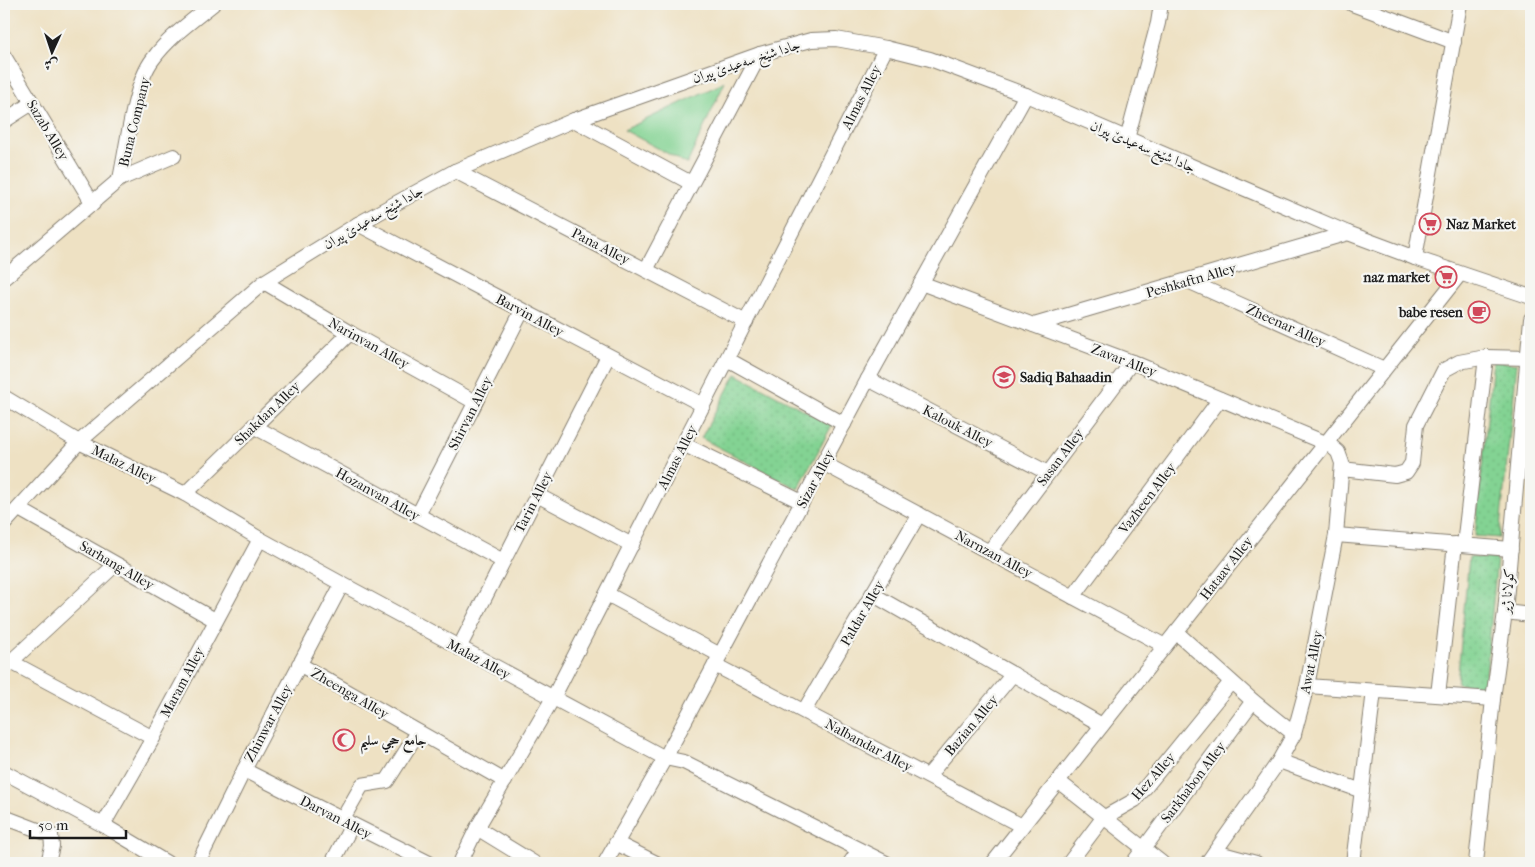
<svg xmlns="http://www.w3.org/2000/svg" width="1535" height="867" viewBox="0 0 1535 867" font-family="'IM FELL French Canon',Amiri,serif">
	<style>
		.grass { fill: url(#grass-dots); stroke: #507858 }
		.garden { fill: #83d393; stroke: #507858 }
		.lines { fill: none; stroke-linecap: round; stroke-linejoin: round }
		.minor-casing { stroke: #857e70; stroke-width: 16 }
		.minor { stroke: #fff; stroke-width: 14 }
		.labels { text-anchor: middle; stroke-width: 4.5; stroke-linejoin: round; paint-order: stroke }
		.street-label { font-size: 14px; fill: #1c1c1c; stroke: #f6f6f2 }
		.poi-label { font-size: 14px; font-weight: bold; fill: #1c1c1c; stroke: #f6f6f2; text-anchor: start }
	</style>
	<defs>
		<pattern id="grass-dots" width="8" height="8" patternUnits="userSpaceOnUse" patternTransform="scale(1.25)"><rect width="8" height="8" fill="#83d393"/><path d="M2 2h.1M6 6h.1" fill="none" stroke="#71b57e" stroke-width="1.8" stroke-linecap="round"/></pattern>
	</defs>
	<rect width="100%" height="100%" fill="#f6f6f2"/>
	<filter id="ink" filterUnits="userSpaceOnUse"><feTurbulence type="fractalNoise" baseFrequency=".02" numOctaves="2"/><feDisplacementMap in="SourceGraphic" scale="10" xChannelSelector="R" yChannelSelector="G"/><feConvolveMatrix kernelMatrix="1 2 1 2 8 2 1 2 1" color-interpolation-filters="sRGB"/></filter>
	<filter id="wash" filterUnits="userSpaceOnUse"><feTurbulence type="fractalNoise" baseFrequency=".0096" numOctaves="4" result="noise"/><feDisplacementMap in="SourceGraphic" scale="20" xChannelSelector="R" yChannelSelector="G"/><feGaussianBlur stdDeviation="1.12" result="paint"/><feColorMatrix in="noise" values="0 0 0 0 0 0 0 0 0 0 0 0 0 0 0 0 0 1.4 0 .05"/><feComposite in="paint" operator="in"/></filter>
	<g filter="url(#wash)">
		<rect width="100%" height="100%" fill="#eee1c3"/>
		<g class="grass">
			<path d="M1493,361L1517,364L1499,538L1475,536Z"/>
			<path d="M736,374L832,425L798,489L701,438Z"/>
			<path d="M1469,557L1497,559L1485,687L1457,684Z"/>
		</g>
		<path class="garden" d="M725,82L687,164L624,130Z"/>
	</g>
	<g filter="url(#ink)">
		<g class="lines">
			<g class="minor-casing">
				<g id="minor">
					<path d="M1352,4L1454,42"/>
					<path d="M4,56L93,204"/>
					<path d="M574,120L691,183"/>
					<path d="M4,121L32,103"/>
					<path d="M1127,139L1158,23L1161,4"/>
					<path d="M455,171L746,322"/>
					<path d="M120,179C127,147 134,83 153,59C169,37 192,21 213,4"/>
					<path d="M358,224L703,405"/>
					<path d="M1415,258L1460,4"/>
					<path d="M646,270L760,54"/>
					<path d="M4,278L120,179L174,156"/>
					<path d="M1188,281L1384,369"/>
					<path d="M264,282L350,333L475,402"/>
					<path d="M921,283L1132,362L1330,445L1338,452L1342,463L1336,535L1307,686L1294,734L1279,761L1207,863"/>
					<path d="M1034,325L1348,233"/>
					<path d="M727,359L844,424"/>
					<path d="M868,379L1048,473"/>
					<path d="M4,397L79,442L185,494L260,539L342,584L665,758L684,762L886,863"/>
					<path d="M253,426L503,561"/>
					<path d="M683,444L802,502"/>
					<path d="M823,463L1165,646"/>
					<path d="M1342,469L1395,475L1406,472L1412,463L1416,425L1444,370L1459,362L1486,357L1528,358"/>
					<path d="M185,494L350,333"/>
					<path d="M537,495L632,545"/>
					<path d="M19,509L215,620"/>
					<path d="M418,515L522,311"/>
					<path d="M4,524L79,442L264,282L358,224L455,171L574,120L760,54L811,40L836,39L886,48L930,59L1026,95L1348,233L1415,258L1531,297"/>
					<path d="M1336,535L1511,549"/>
					<path d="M1464,545L1486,357"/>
					<path d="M989,552L1132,362"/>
					<path d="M607,594L720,655"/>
					<path d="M872,594L1102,725"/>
					<path d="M1073,597L1220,399"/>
					<path d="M1505,612L1531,615"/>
					<path d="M1176,632L1253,701L1294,734"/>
					<path d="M459,648L608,356"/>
					<path d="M11,662L153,738"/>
					<path d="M299,664L505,781"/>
					<path d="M715,665L1022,826"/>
					<path d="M4,668L115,565"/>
					<path d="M1307,686L1493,699"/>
					<path d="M1438,695L1455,544"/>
					<path d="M804,711L919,514"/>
					<path d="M1279,761L1362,791"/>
					<path d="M244,770L429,863"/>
					<path d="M4,772L103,825L167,863"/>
					<path d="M928,776L1013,674"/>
					<path d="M1058,781L1162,863"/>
					<path d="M4,817L51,835L52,846L48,863"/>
					<path d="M342,820L362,785L387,781L418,732"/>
					<path d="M103,825L153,738L260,539"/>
					<path d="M477,828L534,863"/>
					<path d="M616,843L656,863"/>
					<path d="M1215,852L1256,863"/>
					<path d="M198,863L244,770L342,584"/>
					<path d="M332,863L352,825"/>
					<path d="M460,863L477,828L553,698L886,48"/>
					<path d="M605,863L665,758L868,379L1026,95"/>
					<path d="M850,863L859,850"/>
					<path d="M993,863L1460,274"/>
					<path d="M1069,863L1103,818L1135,800L1231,682"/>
					<path d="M1133,863L1253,701"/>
					<path d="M1353,863L1374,691"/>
					<path d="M1476,863L1493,699L1505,612L1531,319"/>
				</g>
			</g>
			<use href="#minor" class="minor"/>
		</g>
	</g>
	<defs>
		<g id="supermarket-ring" transform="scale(1.125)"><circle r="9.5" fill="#f6f6f2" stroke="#d1495b" stroke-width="1.5"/><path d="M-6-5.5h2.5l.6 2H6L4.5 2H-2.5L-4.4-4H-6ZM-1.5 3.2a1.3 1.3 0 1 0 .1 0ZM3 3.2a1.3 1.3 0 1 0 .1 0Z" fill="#d1495b"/></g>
		<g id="cafe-ring" transform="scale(1.125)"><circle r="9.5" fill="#f6f6f2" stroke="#d1495b" stroke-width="1.5"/><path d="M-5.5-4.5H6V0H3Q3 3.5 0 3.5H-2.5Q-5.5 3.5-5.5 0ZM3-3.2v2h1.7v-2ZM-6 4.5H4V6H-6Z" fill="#d1495b"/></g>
		<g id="school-ring" transform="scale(1.125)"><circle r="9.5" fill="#f6f6f2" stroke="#d1495b" stroke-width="1.5"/><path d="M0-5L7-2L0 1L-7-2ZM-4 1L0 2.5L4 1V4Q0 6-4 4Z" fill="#d1495b"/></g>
		<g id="mosque-ring" transform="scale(1.125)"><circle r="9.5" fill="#f6f6f2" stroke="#d1495b" stroke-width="1.5"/><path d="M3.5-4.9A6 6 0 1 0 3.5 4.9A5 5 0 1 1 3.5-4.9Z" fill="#d1495b"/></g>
	</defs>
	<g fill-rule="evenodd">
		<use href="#supermarket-ring" x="1430" y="224"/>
		<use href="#supermarket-ring" x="1446" y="277"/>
		<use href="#cafe-ring" x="1479" y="312"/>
		<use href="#school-ring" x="1004" y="377"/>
		<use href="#mosque-ring" x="344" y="740"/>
	</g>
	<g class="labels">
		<g class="street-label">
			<text transform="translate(746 61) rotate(-18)" y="5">جادا شێخ سەعیدێ پیران</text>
			<text transform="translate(861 97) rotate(-63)" y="5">Almas Alley</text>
			<text transform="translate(134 122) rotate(-76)" y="5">Buna Company</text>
			<text transform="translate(48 130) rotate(59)" y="5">Sazab Alley</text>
			<text transform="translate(1143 146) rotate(23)" y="5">جادا شێخ سەعیدێ پیران</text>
			<text transform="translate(373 217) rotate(-30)" y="5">جادا شێخ سەعیدێ پیران</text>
			<text transform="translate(601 246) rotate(27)" y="5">Pana Alley</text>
			<text transform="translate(1191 280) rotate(-16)" y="5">Peshkaftn Alley</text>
			<text transform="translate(530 315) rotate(28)" y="5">Barvin Alley</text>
			<text transform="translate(1286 325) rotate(24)" y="5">Zheenar Alley</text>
			<text transform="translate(369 343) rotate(29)" y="5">Narinvan Alley</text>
			<text transform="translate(1124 360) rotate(21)" y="5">Zavar Alley</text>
			<text transform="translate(267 413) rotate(-44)" y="5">Shakdan Alley</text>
			<text transform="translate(470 413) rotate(-63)" y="5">Shirvan Alley</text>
			<text transform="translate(958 426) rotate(27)" y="5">Kalouk Alley</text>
			<text transform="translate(677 457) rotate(-63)" y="5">Almas Alley</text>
			<text transform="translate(1060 457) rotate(-53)" y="5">Sasan Alley</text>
			<text transform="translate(124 464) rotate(26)" y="5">Malaz Alley</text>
			<text transform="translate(815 479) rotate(-62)" y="5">Sizar Alley</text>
			<text transform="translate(378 494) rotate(29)" y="5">Hozanvan Alley</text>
			<text transform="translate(1147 498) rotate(-53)" y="5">Vazheen Alley</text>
			<text transform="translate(533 502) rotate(-63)" y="5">Tarin Alley</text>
			<text transform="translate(994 554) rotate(28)" y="5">Narnzan Alley</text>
			<text transform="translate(117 565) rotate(30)" y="5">Sarhang Alley</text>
			<text transform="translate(1226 568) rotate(-52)" y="5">Hataav Alley</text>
			<text transform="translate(1507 591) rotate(-85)" y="5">کولانا ژیر</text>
			<text transform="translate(862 613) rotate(-60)" y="5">Paldar Alley</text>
			<text transform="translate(479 659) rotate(28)" y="5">Malaz Alley</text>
			<text transform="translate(1311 662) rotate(-78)" y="5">Awat Alley</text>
			<text transform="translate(182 682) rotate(-62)" y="5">Maram Alley</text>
			<text transform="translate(350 693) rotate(30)" y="5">Zheenga Alley</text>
			<text transform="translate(268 723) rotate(-62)" y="5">Zhinwar Alley</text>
			<text transform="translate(971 725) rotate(-50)" y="5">Bazian Alley</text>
			<text transform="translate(869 745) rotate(28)" y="5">Nalbandar Alley</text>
			<text transform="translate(1153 776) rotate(-49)" y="5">Hez Alley</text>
			<text transform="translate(1193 782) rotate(-53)" y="5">Sarkhabon Alley</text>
			<text transform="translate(336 817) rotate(27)" y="5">Darvan Alley</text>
		</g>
		<g class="poi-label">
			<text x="1446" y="229">Naz Market</text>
			<text x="1430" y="282" text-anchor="end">naz market</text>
			<text x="1463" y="317" text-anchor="end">babe resen</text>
			<text x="1020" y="382">Sadiq Bahaadin</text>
			<text x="360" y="745">جامع حجي سليم</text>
		</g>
	</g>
	<rect width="1535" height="867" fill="none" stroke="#f6f6f2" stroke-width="20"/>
	<g transform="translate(52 52) rotate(183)" stroke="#f6f6f2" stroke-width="4" paint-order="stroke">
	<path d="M0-4L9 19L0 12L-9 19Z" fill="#1c1c1c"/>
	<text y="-8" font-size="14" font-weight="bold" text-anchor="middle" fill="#1c1c1c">ش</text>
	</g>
	<path d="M30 830v8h96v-8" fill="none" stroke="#1c1c1c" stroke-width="2.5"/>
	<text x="38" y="830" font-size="15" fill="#1c1c1c" stroke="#f6f6f2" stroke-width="4" paint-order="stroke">50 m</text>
</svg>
